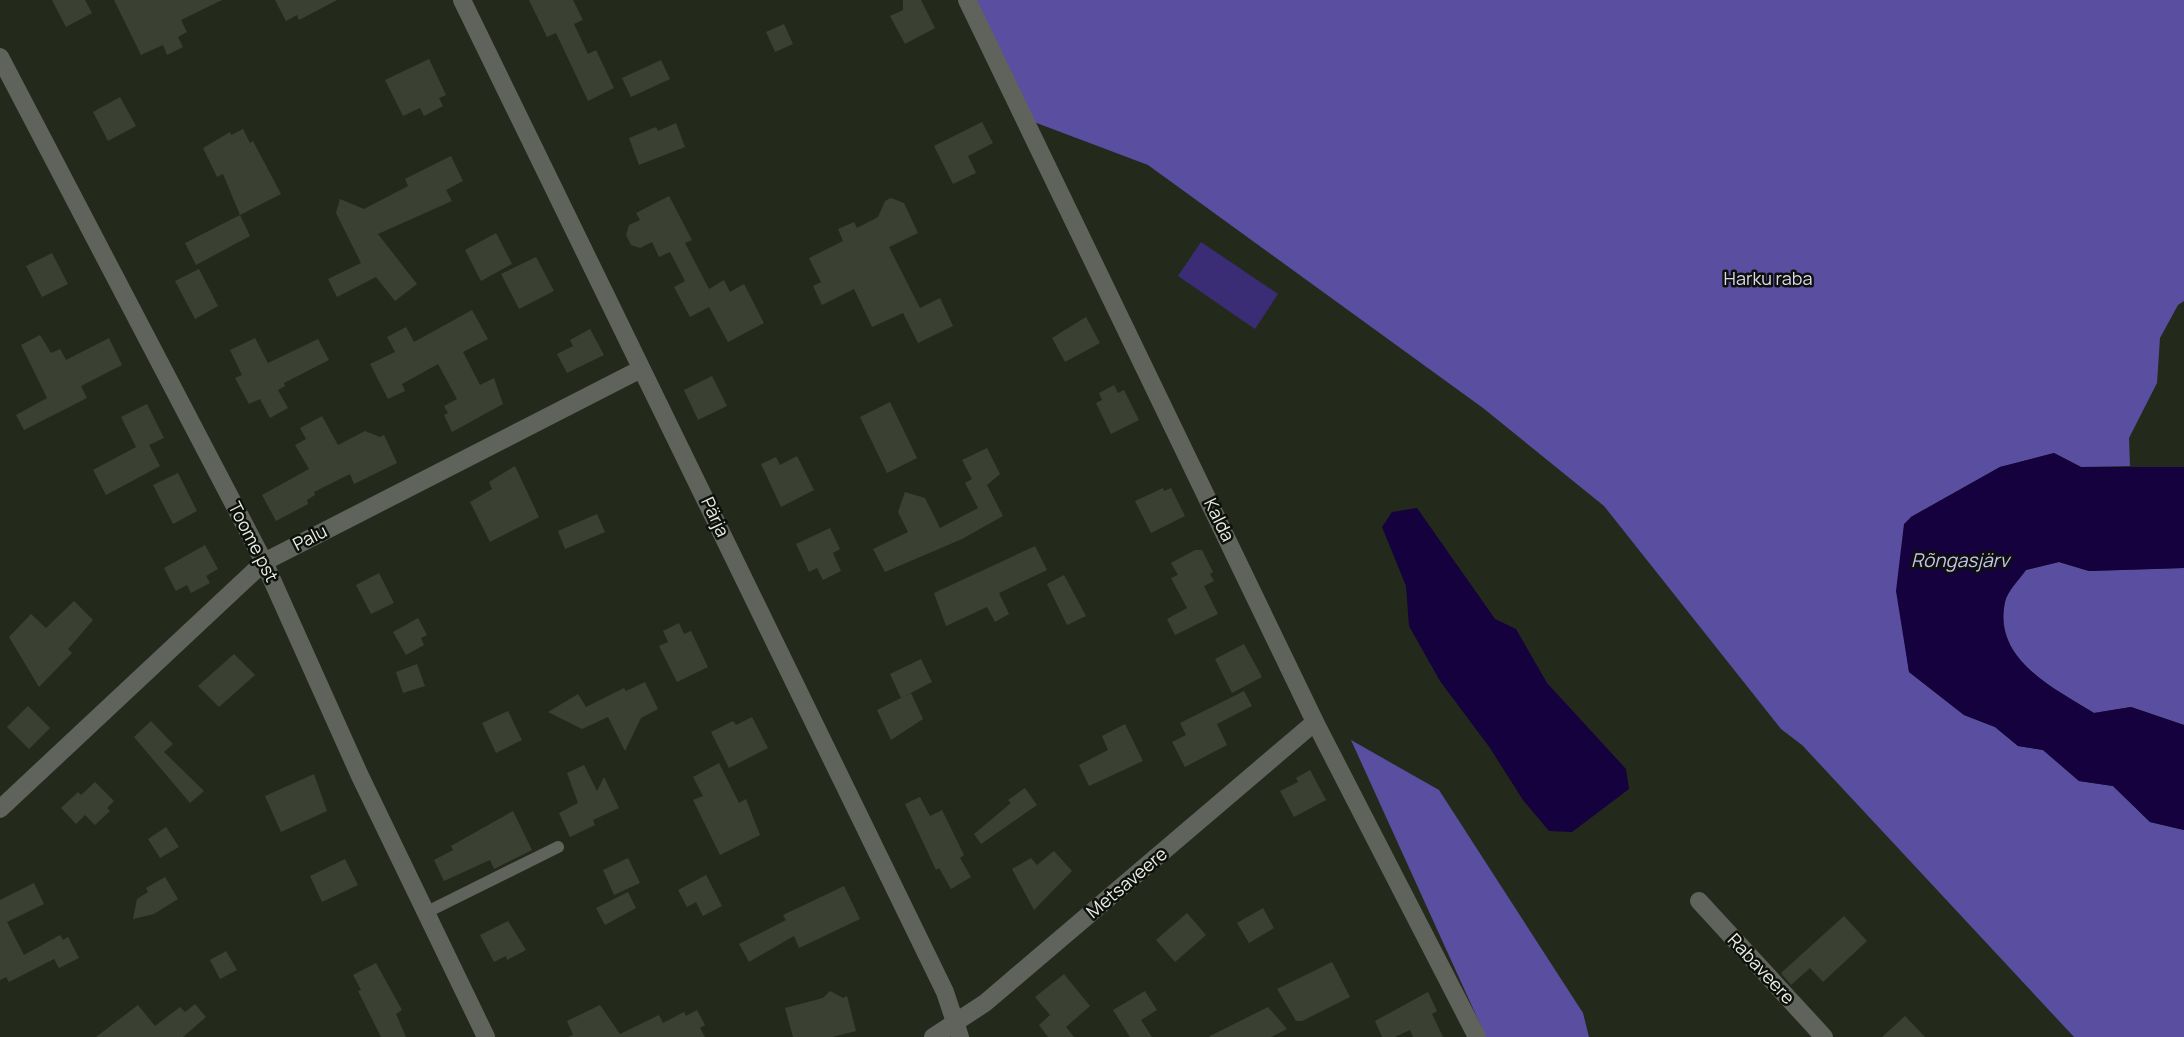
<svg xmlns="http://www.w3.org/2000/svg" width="2184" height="1037" viewBox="0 0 2184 1037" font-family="Manrope,sans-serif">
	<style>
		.green { fill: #3a2d76 }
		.forest { fill: #594ea0 }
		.water { fill: #14013d }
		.building { fill: #3a4132 }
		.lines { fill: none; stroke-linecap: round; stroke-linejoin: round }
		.lane { stroke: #60635c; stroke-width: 12 }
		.street { stroke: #60635c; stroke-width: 18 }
		.labels { text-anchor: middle; stroke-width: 5; stroke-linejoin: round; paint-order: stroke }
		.park-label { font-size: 18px; fill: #dadaf1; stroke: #0e110b }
		.street-label { font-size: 18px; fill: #e8ede4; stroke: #0e110b }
		.water-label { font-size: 19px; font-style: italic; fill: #c5c3f1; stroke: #0e110b }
	</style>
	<rect width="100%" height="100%" fill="#232a1c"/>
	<path class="green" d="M1201,242L1278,294L1255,329L1178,276Z"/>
	<g class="forest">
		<path d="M967,0H2184V301L2178,305L2160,338L2157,383L2129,438L2130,466L2081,467L2054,453L2000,467L1911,517L1904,635L1909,672L1964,715L1995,727L2018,746L2043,750L2079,781L2113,786L2150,822L2184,830V1037H2074L1802,745L1781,729L1604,506L1483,408L1148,165L1026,119Z"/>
		<path d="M2059,562L2089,571L2184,568V725L2131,707L2094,713C2054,688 1993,660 2005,602C2007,592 2019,579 2026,570Z"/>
		<path d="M1351,740L1439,790L1583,1013L1589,1037H1486Z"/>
	</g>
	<g class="water">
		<path d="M2054,453L2081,467H2184V568L2089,571L2059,562L2026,570C2020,579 2007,591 2005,602C1992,659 2054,688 2094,713L2131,707L2184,725V830L2150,822L2113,786L2079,781L2043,750L2018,746L1995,727L1964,715L1909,672L1896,591L1904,524L1911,517L2000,467Z"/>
		<path d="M1417,508L1495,619L1516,629L1547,683L1626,769L1629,789L1572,832L1549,831L1523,800L1490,748L1440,681L1409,626L1406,586L1382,527L1392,512Z"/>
	</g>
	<g class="building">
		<path d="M52,0H85L92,13L66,27Z"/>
		<path d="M114,0H222L181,20L187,32L178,37L183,47L167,55L163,45L141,55Z"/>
		<path d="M275,0H337L299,20L297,15L286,21Z"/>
		<path d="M529,0H573L583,20L574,24L588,54L596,50L614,88L588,101L556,33L547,37Z"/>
		<path d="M903,0H921L935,28L905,44L890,16L903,10Z"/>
		<path d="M784,24L793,44L775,52L766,32Z"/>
		<path d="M429,59L446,95L439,98L443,106L424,116L420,108L403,116L385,80Z"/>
		<path d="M661,60L670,79L631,97L622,78Z"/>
		<path d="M120,97L136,126L108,141L93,112Z"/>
		<path d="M982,122L993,143L968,156L976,173L953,184L934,146Z"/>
		<path d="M676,123L685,147L639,165L629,138L656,127L658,131Z"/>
		<path d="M243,129L250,143L253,141L281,194L240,215L223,174L217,177L203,148L230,132L231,135Z"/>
		<path d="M451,156L463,181L446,190L452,201L378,234L417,284L395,301L376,277L337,297L328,279L361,263L336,213L340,199L364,209L408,186L405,179Z"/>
		<path d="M669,196L692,240L685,243L709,289L724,280L730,292L744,284L764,323L728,342L709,307L690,317L674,287L685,281L670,252L659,257L652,242L640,248L631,245L626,235L629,225L640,220L636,213Z"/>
		<path d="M891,198L904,203L918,233L889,247L920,308L940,298L953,326L918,343L903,313L872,327L854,289L822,305L813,286L821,282L809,258L843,241L838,229L854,222L857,228L878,217L885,201Z"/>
		<path d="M240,215L250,236L196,265L185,243Z"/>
		<path d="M496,233L512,264L481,281L465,250Z"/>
		<path d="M52,253L68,284L42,297L26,266Z"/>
		<path d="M536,257L554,291L519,309L501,274Z"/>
		<path d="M199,269L218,306L195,319L175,281Z"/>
		<path d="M472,310L488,339L463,352L480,385L494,378L503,404L452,432L444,415L448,413L444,406L457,399L438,364L402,384L405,391L388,399L370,364L395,352L387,337L406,327L414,342Z"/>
		<path d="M1086,317L1100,343L1065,362L1052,338Z"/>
		<path d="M590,329L604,355L567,373L557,354L573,346L570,340Z"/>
		<path d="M40,335L51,353L60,349L66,360L109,338L122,365L81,386L87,398L24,430L16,415L47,398L21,345Z"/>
		<path d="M255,338L268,363L318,339L329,360L284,383L285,386L278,390L288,408L270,418L260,399L249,404L235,378L242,375L230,350Z"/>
		<path d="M712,376L727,406L698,420L684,390Z"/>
		<path d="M1114,385L1118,393L1124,390L1139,420L1111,434L1096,403L1102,400L1099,393Z"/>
		<path d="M890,402L917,458L887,473L860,417Z"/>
		<path d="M147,404L164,438L149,445L160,466L106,495L93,470L136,447L121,417Z"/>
		<path d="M322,416L338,445L365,431L380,437L384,435L397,463L354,484L350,474L314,492L315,495L307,500L308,504L276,521L262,495L309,469L295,445L306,439L300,428Z"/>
		<path d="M987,448L1000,474L987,485L1003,516L962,539L885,572L873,549L908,532L898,512L905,492L925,498L940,528L978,508L965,483L972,479L962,460Z"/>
		<path d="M797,456L814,490L781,507L761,464L776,457L780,465Z"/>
		<path d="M515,466L539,517L490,542L470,502L492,489L489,482Z"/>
		<path d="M178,473L197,511L173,524L153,485Z"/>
		<path d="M1163,488L1164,491L1171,488L1185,516L1151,533L1135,501Z"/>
		<path d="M597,514L605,532L565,549L558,531Z"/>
		<path d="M830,528L840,549L833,553L841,571L823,580L817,568L809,572L796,544Z"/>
		<path d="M205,545L218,569L206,576L210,583L191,593L187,585L176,591L164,568Z"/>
		<path d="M1035,546L1047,570L999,593L1009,614L995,622L987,607L946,626L934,593Z"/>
		<path d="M1195,550H1202L1213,572L1210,574L1214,581L1204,586L1218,614L1175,635L1167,619L1187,608L1171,578L1178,575L1171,563Z"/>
		<path d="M379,573L394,603L371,614L356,585Z"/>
		<path d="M1064,575L1086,616L1067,625L1047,584Z"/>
		<path d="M74,601L93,620L68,649L72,653L39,687L9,637L31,614L46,628Z"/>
		<path d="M418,618L427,635L421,638L424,645L406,655L393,632Z"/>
		<path d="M679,623L684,634L691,631L708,667L677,682L659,646L668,642L663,631Z"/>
		<path d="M1244,644L1262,677L1232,693L1215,659Z"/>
		<path d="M234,654L255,675L219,707L198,686Z"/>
		<path d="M921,659L932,682L901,698L890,674Z"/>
		<path d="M417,664L425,686L403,693L396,672Z"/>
		<path d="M645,682L658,709L641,718L625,751L608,717L582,729L548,712L578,694L586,707L624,688L626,691Z"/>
		<path d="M1244,691L1252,706L1217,724L1227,745L1185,767L1172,742L1186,735L1180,723Z"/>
		<path d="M911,693L923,719L891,740L877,710Z"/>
		<path d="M28,706L50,728L29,749L7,727Z"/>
		<path d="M508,711L522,740L496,753L482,723Z"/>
		<path d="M752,717L768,748L729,768L711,732L733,721L736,725Z"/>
		<path d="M151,721L173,744L164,752L204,791L190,803L134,737Z"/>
		<path d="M1125,724L1143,761L1089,786L1079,765L1108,750L1102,736Z"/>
		<path d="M719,763L739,803L746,799L760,835L720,855L693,800L703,796L693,777Z"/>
		<path d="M584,765L597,791L604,777L619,808L593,820L595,825L570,837L559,813L578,803L567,773Z"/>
		<path d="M1310,770L1326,800L1294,817L1280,791L1298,782L1296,778Z"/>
		<path d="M314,774L327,811L281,832L265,796Z"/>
		<path d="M95,782L114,801L107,808L110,811L95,825L85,815L76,824L61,808L78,792L81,795Z"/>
		<path d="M1025,788L1037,805L981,844L974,834L1011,803L1008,800Z"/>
		<path d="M920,797L930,816L942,810L964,855L960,858L971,877L951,889L939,868L936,870L905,804Z"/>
		<path d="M513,811L532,850L494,869L490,860L444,881L434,860L453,850L451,846Z"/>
		<path d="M166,827L179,847L160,858L148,839Z"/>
		<path d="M1054,851L1072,871L1034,910L1012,869L1031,858L1037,865Z"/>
		<path d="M628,858L640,883L614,895L603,870Z"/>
		<path d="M345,859L358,885L322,902L310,876Z"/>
		<path d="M706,875L722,906L703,916L696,902L687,907L678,890Z"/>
		<path d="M165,877L178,899L154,914L133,919L137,899L148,892L146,888Z"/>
		<path d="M34,883L44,904L7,922L24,955L60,935L63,940L68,937L79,958L59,968L54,959L9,982L6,977L0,980V900Z"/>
		<path d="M844,886L860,919L799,948L794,936L749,962L739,944L786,920L783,915Z"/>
		<path d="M628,892L636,908L605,925L596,908Z"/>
		<path d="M1263,908L1274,928L1249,943L1237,923Z"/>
		<path d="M1187,913L1206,935L1175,962L1156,940Z"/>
		<path d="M1844,916L1867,941L1823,982L1810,968L1791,985L1781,973Z"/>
		<path d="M508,921L526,950L507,960L506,956L494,962L480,935Z"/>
		<path d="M226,951L237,970L220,979L210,960Z"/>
		<path d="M1332,962L1350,997L1302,1021H1296L1277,989Z"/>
		<path d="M376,963L402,1010L396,1014L406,1037H381L358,991L361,990L353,975Z"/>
		<path d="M1064,974L1090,1006L1066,1027L1074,1037H1048L1039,1025L1050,1015L1035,997Z"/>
		<path d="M830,991L843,998L847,996L856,1031L832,1037H793L785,1008L823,998Z"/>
		<path d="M1145,991L1157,1010L1141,1020L1152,1037H1130L1113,1010Z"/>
		<path d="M1428,992L1437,1011L1432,1014L1443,1037H1413L1410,1030L1395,1037H1382L1375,1021Z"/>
		<path d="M195,1004L206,1017L183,1037H96L138,1005L155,1026L180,1007L185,1012Z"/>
		<path d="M600,1005L620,1034L659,1015L663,1023L684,1012L686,1016L697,1010L705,1025L700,1028L705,1037H568L573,1035L567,1021Z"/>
		<path d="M1268,1007L1287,1029L1271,1037H1208Z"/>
		<path d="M1905,1016L1925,1037H1882Z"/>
	</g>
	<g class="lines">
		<path class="lane" d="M425,913L558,847"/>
		<g class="street">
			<path d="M462,0L945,992L960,1037"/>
			<path d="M967,0L1315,722L1477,1037"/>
			<path d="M0,57L264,562L360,776L486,1037"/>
			<path d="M0,809L264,562L641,369"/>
			<path d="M1699,901L1824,1037"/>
			<path d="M933,1037L985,1003L1315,722"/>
		</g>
	</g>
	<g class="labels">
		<g class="park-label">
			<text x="1768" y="285">Harku raba</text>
		</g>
		<g class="street-label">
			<text transform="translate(715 517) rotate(65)" y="6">Pärja</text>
			<text transform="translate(1219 520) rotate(64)" y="6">Kalda</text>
			<text transform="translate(310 538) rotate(-27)" y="6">Palu</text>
			<text transform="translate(253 542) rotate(63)" y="6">Toome pst</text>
			<text transform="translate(1127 883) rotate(-40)" y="6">Metsaveere</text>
			<text transform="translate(1761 969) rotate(47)" y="6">Rabaveere</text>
		</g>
		<g class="water-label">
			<text x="1960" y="567">Rõngasjärv</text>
		</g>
	</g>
</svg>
